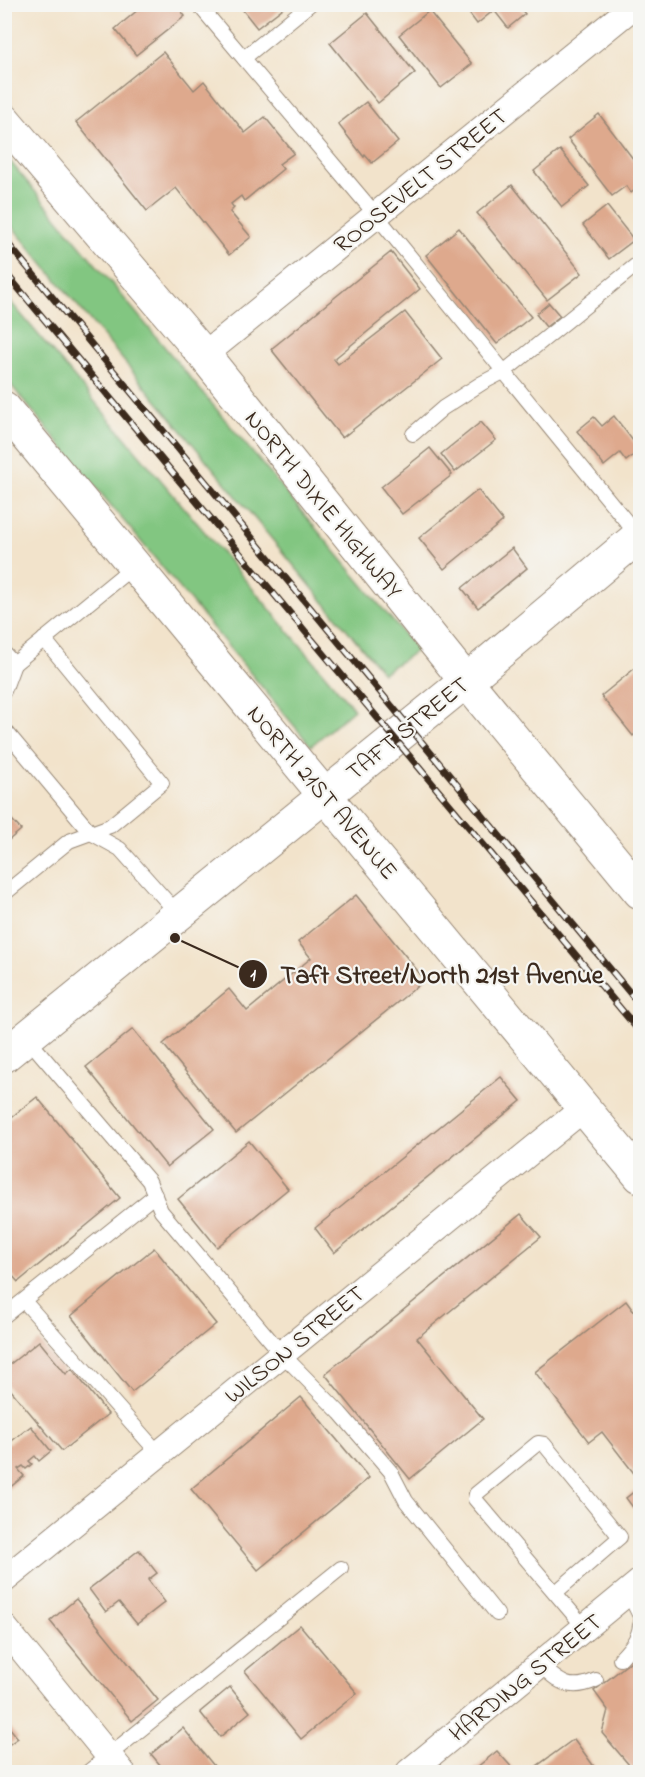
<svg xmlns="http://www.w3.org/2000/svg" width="645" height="1777" viewBox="0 0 645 1777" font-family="'Indie Flower',sans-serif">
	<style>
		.green { fill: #82c681; stroke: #5e7850; stroke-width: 1.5 }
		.building { fill: #dea98d }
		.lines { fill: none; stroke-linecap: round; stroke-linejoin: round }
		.service-casing { stroke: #968674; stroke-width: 16 }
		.minor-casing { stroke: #968674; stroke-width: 28 }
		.tertiary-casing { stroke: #968674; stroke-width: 35 }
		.primary-casing { stroke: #968674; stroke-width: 35 }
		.service { stroke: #fff; stroke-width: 14 }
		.minor { stroke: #fff; stroke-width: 26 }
		.tertiary { stroke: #fff; stroke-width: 33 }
		.primary { stroke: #fff; stroke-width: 33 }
		.rail-casing { stroke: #3b2a1e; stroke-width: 7 }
		.rail { stroke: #f6f6f2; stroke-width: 4.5; stroke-dasharray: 14; stroke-linecap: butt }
		.labels { text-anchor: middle; stroke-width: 4.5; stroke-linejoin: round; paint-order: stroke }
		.street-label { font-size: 24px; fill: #3b2a1e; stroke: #f6f6f2 }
		.leader { fill: none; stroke: #3b2a1e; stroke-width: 2 }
		.callout-dot { fill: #3b2a1e; stroke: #f6f6f2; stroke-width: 2 }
		.mark-label { font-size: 18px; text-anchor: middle; font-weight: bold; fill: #fff }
		.callout-label { font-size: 26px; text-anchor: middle; font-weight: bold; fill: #3b2a1e; stroke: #f6f6f2; stroke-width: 4.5; stroke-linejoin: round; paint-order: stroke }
	</style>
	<rect width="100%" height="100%" fill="#f6f6f2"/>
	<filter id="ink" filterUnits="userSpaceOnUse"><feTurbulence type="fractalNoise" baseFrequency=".0167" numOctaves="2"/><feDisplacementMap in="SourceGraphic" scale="12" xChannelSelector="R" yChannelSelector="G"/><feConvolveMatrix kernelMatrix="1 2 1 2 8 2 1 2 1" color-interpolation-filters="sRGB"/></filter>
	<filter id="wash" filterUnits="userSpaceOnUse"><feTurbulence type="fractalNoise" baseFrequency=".008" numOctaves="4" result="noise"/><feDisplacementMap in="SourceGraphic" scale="24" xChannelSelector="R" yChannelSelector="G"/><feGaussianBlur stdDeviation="1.35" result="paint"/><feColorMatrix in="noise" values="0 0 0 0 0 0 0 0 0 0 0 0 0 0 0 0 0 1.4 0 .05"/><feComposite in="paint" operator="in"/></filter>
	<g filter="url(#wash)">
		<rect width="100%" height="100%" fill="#f2e3cb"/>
		<g class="green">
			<path d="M4,154L417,650C406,659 394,664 383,673L5,218Z"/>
			<path d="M4,294L354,709L311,746L5,378Z"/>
		</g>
		<g id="blocks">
			<g class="building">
				<path d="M145,4H176L185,16L136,55L115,29Z"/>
				<path d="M238,4H280L283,8L257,28Z"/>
				<path d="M462,4H517L525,14L508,28L494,10L477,24Z"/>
				<path d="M429,11L472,64L441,88L399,35Z"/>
				<path d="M367,13L415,73L378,103L330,43Z"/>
				<path d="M163,52L194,90L204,81L245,133L265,117L294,153L279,164L283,169L244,201L241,196L231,204L234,208L230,212L251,237L229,255L176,188L147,211L76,122Z"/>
				<path d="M366,102L398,142L372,163L365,155L364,157L338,124Z"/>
				<path d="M599,114L640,168V186L631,193L626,186L612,196L568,139Z"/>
				<path d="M560,150L589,186L562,207L534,171Z"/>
				<path d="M512,185L582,273L547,300L477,213Z"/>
				<path d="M607,206L634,240L609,259L583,225Z"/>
				<path d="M459,228L531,317L497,344L426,255Z"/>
				<path d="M391,252L420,289L334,359L338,364L405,312L442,359L342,438L271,349Z"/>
				<path d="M549,303L560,316L546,327L536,314Z"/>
				<path d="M614,416L640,450L626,461L620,453L604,466L577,431L594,417L602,426Z"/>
				<path d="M481,422L496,440L455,472L441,454Z"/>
				<path d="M430,448L452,475L402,514L381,487Z"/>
				<path d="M478,490L503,521L444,569L419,538Z"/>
				<path d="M512,548L527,568L478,608L462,588Z"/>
				<path d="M640,664V729L633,736L601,696Z"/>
				<path d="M4,811L21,830L4,844Z"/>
				<path d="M356,895L425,980L236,1133L163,1044L229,989L247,1011L311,958L298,942Z"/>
				<path d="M133,1029L214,1129L167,1167L86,1067Z"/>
				<path d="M501,1077L521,1101L334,1253L315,1228Z"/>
				<path d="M37,1097L120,1198L18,1282L4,1266V1123Z"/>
				<path d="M249,1141L288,1189L217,1247L178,1199Z"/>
				<path d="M521,1214L541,1237L417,1338L483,1419L410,1479L325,1374Z"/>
				<path d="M154,1248L216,1324L132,1392L71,1316Z"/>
				<path d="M626,1301L640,1320V1481L602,1432L589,1442L535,1372Z"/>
				<path d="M39,1341L66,1374L72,1369L108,1414L62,1451L4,1382V1369Z"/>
				<path d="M301,1397L369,1478L258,1570L191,1489Z"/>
				<path d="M31,1426L51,1451L39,1461L35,1456L29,1461L32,1464L26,1469L23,1466L18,1469L24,1476L8,1489L4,1484V1447Z"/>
				<path d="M640,1487V1517L626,1498Z"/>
				<path d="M139,1550L157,1573L148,1580L165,1602L137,1624L119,1602L106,1612L89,1589Z"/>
				<path d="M76,1599L158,1700L132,1721L50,1621Z"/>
				<path d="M300,1625L357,1693L301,1739L245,1671Z"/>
				<path d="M640,1654V1772H635L602,1733L608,1710L594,1691Z"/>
				<path d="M230,1687L250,1712L220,1737L200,1712Z"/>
				<path d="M4,1721L18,1738L4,1748Z"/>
				<path d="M183,1728L219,1772H166L151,1754Z"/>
				<path d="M574,1739L598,1772H542L537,1766Z"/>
				<path d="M497,1751L516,1772H471Z"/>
			</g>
		</g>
	</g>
	<g filter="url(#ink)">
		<use href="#blocks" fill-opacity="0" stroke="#968674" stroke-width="1.5"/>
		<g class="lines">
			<g class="service-casing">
				<g id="service">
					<path d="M198,4L376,215L639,537"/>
					<path d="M244,58L310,4"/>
					<path d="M413,434L443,408L482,383L505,371L640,262"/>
					<path d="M4,653L14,664L135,565"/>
					<path d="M4,691L14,664"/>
					<path d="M4,729L91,833L120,849L179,915"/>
					<path d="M4,894L69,841L110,826L162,783L44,639"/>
					<path d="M27,1038L149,1181L161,1211L282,1354L340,1413L391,1472L406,1501L497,1614"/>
					<path d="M24,1301L159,1454"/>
					<path d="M4,1316L155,1195"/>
					<path d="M628,1592L640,1616"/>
					<path d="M555,1593L620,1537L544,1444L538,1443L476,1494L475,1499L585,1628"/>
					<path d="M620,1659C629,1649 639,1639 640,1625"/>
					<path d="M540,1665C560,1683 570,1692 596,1680"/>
					<path d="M88,1772L341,1568"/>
				</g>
			</g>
			<g class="minor-casing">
				<g id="minor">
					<path d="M204,355L636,4"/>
					<path d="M4,1580L584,1108"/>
					<path d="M4,1627L122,1772"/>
					<path d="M409,1772L640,1582"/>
				</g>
			</g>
			<g class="tertiary-casing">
				<path id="tertiary" d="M4,1056L466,681L640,535"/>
			</g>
			<g class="primary-casing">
				<g id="primary">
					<path d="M4,120L204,355L466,681L640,892"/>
					<path d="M4,408L640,1176"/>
				</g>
			</g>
			<use href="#service" class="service"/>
			<use href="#minor" class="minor"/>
			<use href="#tertiary" class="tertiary"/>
			<use href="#primary" class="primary"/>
			<g class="rail-casing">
				<g id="rail">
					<path d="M4,239L640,1005"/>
					<path d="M4,271L640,1032"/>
				</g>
			</g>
			<use href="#rail" class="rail"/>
		</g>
	</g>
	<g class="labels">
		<g class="street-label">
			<text transform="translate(420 180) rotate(-39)" y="8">ROOSEVELT STREET</text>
			<text transform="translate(324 504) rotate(51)" y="8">NORTH DIXIE HIGHWAY</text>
			<text transform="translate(407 728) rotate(-39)" y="8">TAFT STREET</text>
			<text transform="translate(323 792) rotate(50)" y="8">NORTH 21ST AVENUE</text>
			<text transform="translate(294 1344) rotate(-39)" y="8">WILSON STREET</text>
			<text transform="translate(525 1677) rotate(-39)" y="8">HARDING STREET</text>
		</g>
	</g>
	<path class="leader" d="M175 938L253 974"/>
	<g class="callout-dot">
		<circle cx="175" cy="938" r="6"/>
		<circle cx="253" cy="974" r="15"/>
	</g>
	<g class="mark-label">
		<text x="253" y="980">1</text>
	</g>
	<g class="callout-label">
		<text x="442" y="983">Taft Street/North 21st Avenue</text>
	</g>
	<rect width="645" height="1777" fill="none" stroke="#f6f6f2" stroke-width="24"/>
</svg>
